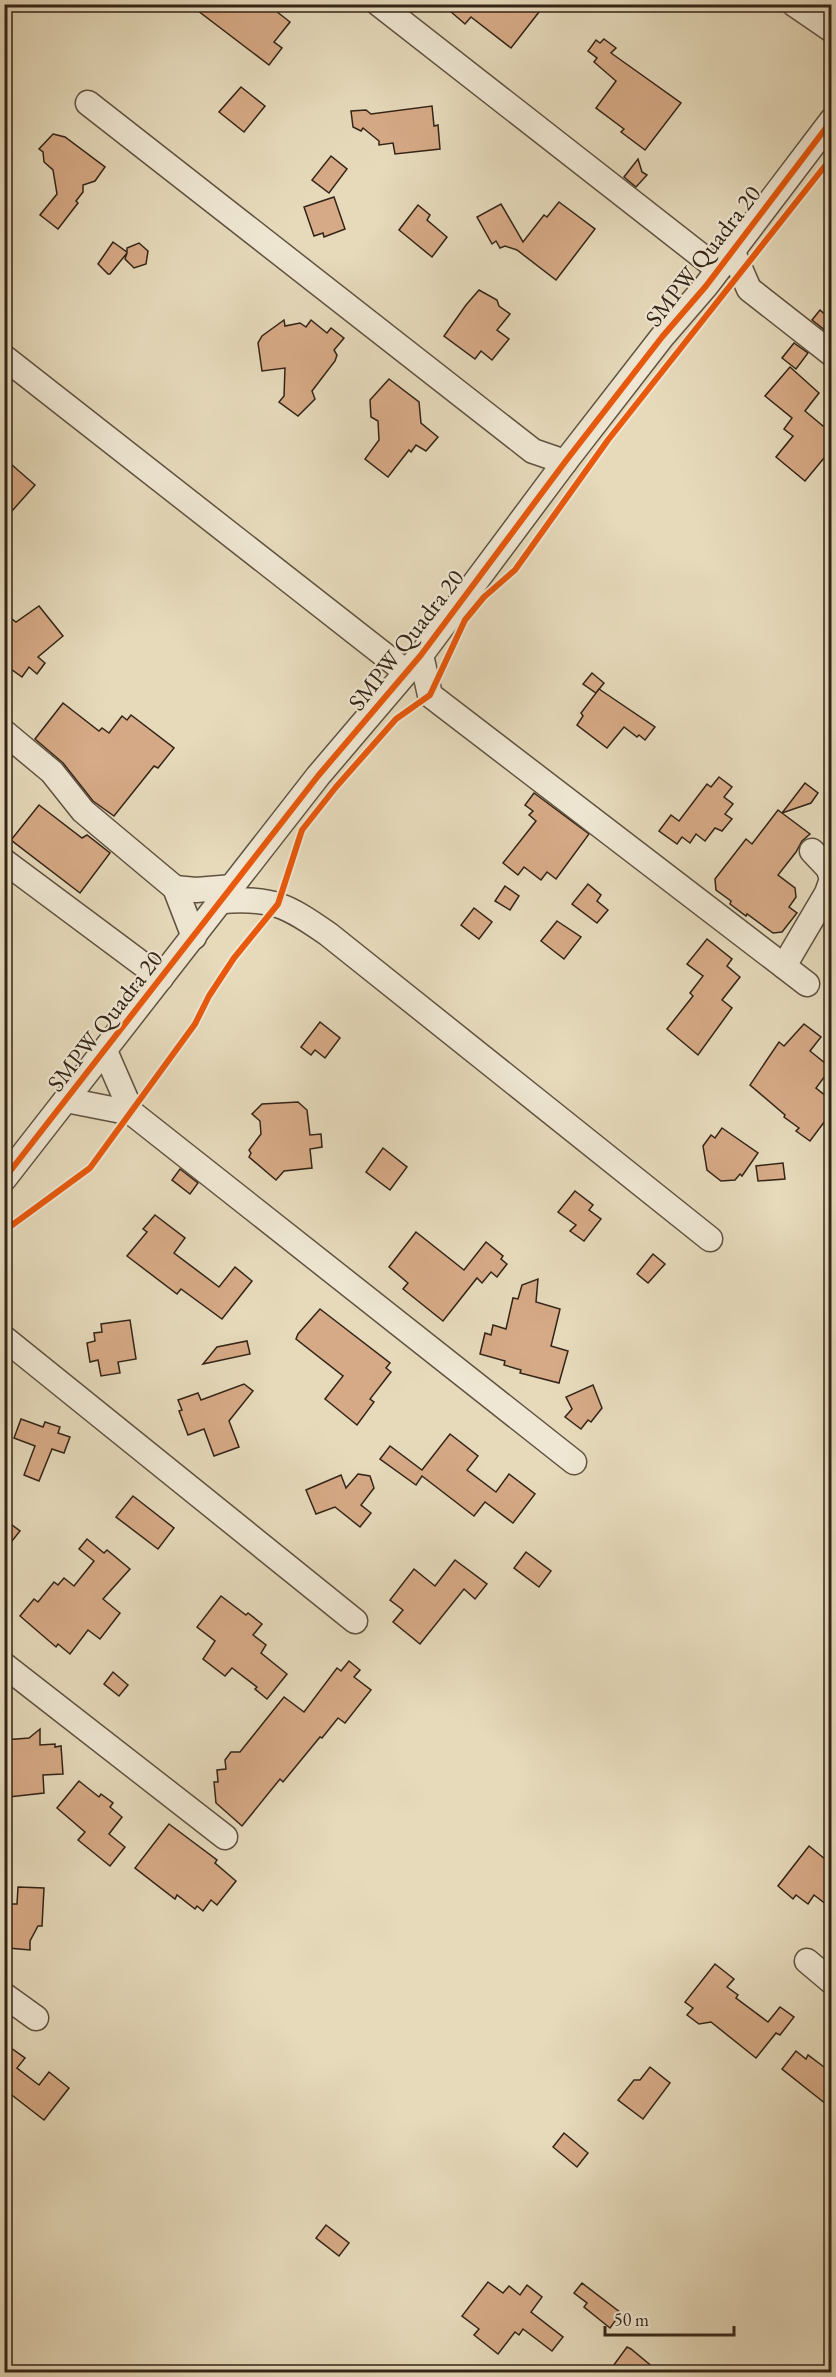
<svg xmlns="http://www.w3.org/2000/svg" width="836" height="2377" viewBox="0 0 836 2377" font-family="'EB Garamond',serif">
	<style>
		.building { fill: #d6aa86; stroke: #332417; stroke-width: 1.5 }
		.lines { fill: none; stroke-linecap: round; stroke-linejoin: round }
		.minor-casing { stroke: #605240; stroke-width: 27 }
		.minor { stroke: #efe7d3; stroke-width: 24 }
		.cycleway-casing { stroke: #efe7d3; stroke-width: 10 }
		.cycleway { stroke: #e8590c; stroke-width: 6 }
		.labels { text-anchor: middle; stroke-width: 4.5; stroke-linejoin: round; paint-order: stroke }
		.street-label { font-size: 24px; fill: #332417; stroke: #efe7d3 }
	</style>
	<rect width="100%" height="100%" fill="#e6dabb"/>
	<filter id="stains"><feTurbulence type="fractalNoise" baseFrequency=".00333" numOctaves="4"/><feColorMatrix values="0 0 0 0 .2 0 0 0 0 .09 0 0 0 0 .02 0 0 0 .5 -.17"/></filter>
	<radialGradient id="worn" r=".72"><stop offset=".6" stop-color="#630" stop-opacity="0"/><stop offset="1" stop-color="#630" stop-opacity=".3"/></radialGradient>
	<g class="building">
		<path d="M189,4H267L290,22L274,42L282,48L269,65Z"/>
		<path d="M442,4H529L539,12L511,48L471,17L465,24Z"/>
		<path d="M604,39L616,48L611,53L681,103L645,150L621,132L624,129L596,108L616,81L594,62L597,58L588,51L596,40L600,43Z"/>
		<path d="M241,87L265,106L244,132L219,112Z"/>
		<path d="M432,106L434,126L438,125L440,149L395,154L393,143L379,145V141L363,128L361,131L353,127L351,111L366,110L371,114Z"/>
		<path d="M53,134L65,137L105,167L95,181L83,185V192L76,201L78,203L58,229L40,215L57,194L53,170L44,162L43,152L39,149Z"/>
		<path d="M331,156L347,169L329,193L312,180Z"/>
		<path d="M638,159L642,172L647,175L636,187L624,177Z"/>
		<path d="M334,197L345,229L324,237L323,233L314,236L304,207Z"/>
		<path d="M559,202L595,229L556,280L517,250L505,246L500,248L496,241L492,244L477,217L501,204L523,242L544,215L547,217Z"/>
		<path d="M418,205L430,215L427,220L447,237L432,257L399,230Z"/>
		<path d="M113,242L127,252V248L139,243L148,251L146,264L134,268L125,259L127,253L110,274H108L98,264Z"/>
		<path d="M479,290L497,300L499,306L510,314L497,330L509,339L492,360L481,351L475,359L444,336L466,305Z"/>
		<path d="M820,310L831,320L826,331L812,320Z"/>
		<path d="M284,320L285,326L300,323L306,327L311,320L327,333L331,328L344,338L334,350L337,355L335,361L312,391L315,399L298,416L279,402L284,396L285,368L262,371L258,343L262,336Z"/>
		<path d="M794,343L808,353L796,369L782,358Z"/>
		<path d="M790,367L819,393L805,411L823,426L831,425V463L824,458L805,481L776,457L793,436L784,429L792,418L765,396Z"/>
		<path d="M389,379L419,402L421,423L438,437L426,451L416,445L411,452L409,450L388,477L365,459L379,440L378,421L371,417L370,400Z"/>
		<path d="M4,458L35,485L12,511L4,504Z"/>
		<path d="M39,606L63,636L38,657L45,663L37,674L29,667L22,677L4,664V613L16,622Z"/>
		<path d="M592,673L604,683L596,693L583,684Z"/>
		<path d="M599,689L655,727L645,740L639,735L637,737L624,727L607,748L577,725L583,716L581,713Z"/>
		<path d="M63,703L99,731L102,728L109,733L122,716L127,720L131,715L174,748L158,768L154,766L114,816L93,801L63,763L35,739Z"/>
		<path d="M719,777L732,787L724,797L733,804L725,814L732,819L722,831L715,828L705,841L696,834L690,843L682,837L677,844L659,831L671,815L679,821L707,784L711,787Z"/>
		<path d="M805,783L818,793L811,803L782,813Z"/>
		<path d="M534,793L589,834L556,879L547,872L541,880L524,867L518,875L503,863L536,821L529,815L533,811L525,805Z"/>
		<path d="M39,805L82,838L87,835L110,853L80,893L11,840Z"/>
		<path d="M778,810L810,834L802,841L796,852L778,875L795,888L796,897L789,907L797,913L782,932L773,933L747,914L746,916L730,904L731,901L716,890L715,879L746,839L752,844Z"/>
		<path d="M588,884L601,895L597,901L608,910L597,923L572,904Z"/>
		<path d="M505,886L519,896L510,910L495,901Z"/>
		<path d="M474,908L492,922L479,939L461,925Z"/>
		<path d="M557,921L581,937L564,959L541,941Z"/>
		<path d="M707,939L732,959L727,966L740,977L722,1000L732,1008L698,1055L667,1029L693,996L690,993L703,976L687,964Z"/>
		<path d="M320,1022L340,1038L325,1058L315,1050L311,1055L301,1047Z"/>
		<path d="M804,1024L821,1037L810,1051L831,1068L816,1088L831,1100V1113L810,1141L796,1131L799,1128L784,1117L785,1115L750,1085L779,1042L784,1046Z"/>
		<path d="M298,1102L307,1110L310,1135L321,1134L322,1147L310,1149L312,1168L284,1171L276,1180L249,1157L251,1153L249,1150L261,1134L260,1121L252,1114L262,1104Z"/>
		<path d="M722,1128L758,1153L742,1176L740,1174L735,1180L721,1181L707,1170L703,1146L711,1135L715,1138Z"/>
		<path d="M383,1148L407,1167L390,1190L366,1172Z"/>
		<path d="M783,1163L785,1179L758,1181L756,1166Z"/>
		<path d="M180,1169L198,1183L190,1194L172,1180Z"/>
		<path d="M575,1191L593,1205L589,1210L601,1219L584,1241L570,1231L576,1225L558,1212Z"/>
		<path d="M155,1215L185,1238L174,1253L219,1287L235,1267L252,1281L222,1319L181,1289L177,1294L127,1256L147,1232L143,1229Z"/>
		<path d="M416,1232L464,1270L486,1242L503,1256L501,1259L507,1264L497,1277L491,1272L482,1283L477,1278L443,1321L403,1289L408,1283L389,1267Z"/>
		<path d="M653,1254L665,1264L648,1283L637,1274Z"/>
		<path d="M538,1279L536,1302L560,1309L551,1346L568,1351L559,1383L520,1373L521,1370L504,1365L505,1361L480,1354L485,1333L491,1335L493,1325L506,1329L513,1298L518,1299L522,1285Z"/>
		<path d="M320,1309L390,1363L386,1368L391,1372L370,1399L374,1402L357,1425L325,1399L343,1376L296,1339L298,1334Z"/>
		<path d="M130,1320L136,1359L118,1362L120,1373L101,1376L98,1360L90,1362L87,1343L95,1341L94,1333L102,1332L101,1324Z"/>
		<path d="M247,1341L250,1354L203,1364L217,1347Z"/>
		<path d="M244,1384L253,1391L229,1421L239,1447L214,1456L204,1429L188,1435L179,1411L182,1410L178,1400L198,1393L201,1400Z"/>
		<path d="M593,1385L602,1408L591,1422L588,1420L581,1429L565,1417L572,1409L566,1397Z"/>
		<path d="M21,1419L43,1427L45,1422L60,1427L58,1433L70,1437L64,1453L52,1449L39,1481L24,1475L35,1446L14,1438Z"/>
		<path d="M450,1434L478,1456L467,1470L496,1492L509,1474L535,1494L513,1523L485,1502L474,1516L422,1476L416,1485L380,1459L390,1446L422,1470Z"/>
		<path d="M358,1474L370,1476L374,1488L361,1505L371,1513L360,1527L335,1507L316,1514L306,1490L341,1475L346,1488Z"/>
		<path d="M133,1496L174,1528L158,1549L116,1517Z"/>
		<path d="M4,1519L20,1531L4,1551Z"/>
		<path d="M87,1539L104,1553L107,1550L130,1569L103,1599L120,1613L100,1639L88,1630L70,1654L58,1644L56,1647L20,1616L34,1599L38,1602L54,1582L58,1585L64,1578L74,1586L94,1561L79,1549Z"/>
		<path d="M526,1552L551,1571L539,1587L514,1568Z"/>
		<path d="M455,1560L487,1584L475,1599L464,1589L420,1644L393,1622L403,1610L390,1600L414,1569L435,1586Z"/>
		<path d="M221,1596L246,1615L248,1613L262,1624L253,1635L266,1645L261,1653L287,1674L267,1699L255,1689L257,1687L232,1668L225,1676L203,1659L215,1641L197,1627Z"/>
		<path d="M349,1661L360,1670L354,1677L371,1690L345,1723L338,1718L322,1738L320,1737L283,1782L280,1779L242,1826L216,1803L214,1782H218L217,1770L226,1769L225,1760L231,1752H240L284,1697L304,1712L337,1668L341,1671Z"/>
		<path d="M113,1672L128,1685L119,1696L104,1684Z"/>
		<path d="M40,1729V1745L55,1744V1747L61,1746L63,1774L43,1775L44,1793L9,1797L8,1794H4V1740L29,1738Z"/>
		<path d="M79,1781L99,1797L101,1794L113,1803L110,1807L122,1817L109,1834L125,1847L110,1866L78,1840L85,1832L57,1808Z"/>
		<path d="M169,1824L217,1860L215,1863L236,1881L217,1905L211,1900L203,1911L197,1906L195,1909L177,1895L175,1899L135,1868Z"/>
		<path d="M809,1846L831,1864V1908L814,1895L808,1904L796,1895L793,1899L778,1886Z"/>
		<path d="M18,1887L44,1888L42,1926H38L30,1941V1950L8,1948L9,1934H4V1904H17Z"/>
		<path d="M715,1964L734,1979L727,1987L738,1995L736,1998L768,2022L780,2007L794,2017L780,2035L776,2033L756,2058L711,2022L699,2024L687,2015L693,2008L685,2002Z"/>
		<path d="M4,2043L25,2058L17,2068L39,2085L49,2072L69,2088L44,2120L4,2089Z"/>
		<path d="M796,2051L806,2059L808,2055L824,2067L831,2057V2108L782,2069Z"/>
		<path d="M650,2067L670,2083L643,2119L618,2100L634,2080H640Z"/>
		<path d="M564,2133L588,2153L577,2167L553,2147Z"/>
		<path d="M326,2225L349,2243L339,2256L316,2238Z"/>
		<path d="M488,2282L503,2293L509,2286L520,2295L527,2285L542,2297L531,2312L563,2337L552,2351L523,2329L519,2335L515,2332L498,2354L474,2335L479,2329L462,2316Z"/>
		<path d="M582,2283L621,2313L610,2328L584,2307L587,2303L574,2293Z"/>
		<path d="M627,2347L631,2349L660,2373H608Z"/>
	</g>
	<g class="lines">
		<g class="minor-casing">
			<g id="minor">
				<path d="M379,4L718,269"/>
				<path d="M794,4L832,30"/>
				<path d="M88,103L533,451L565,462"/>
				<path d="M732,250L749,289L832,354"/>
				<path d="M5,358L406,672"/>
				<path d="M421,655L430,695L807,984"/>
				<path d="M4,732L52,772L83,811L175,888L194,937"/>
				<path d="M812,851L828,868L832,878"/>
				<path d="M4,861L161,978"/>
				<path d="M175,888L196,890L233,887"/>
				<path d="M222,901C272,897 288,906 328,934L710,1239"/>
				<path d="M784,966L827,893L832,879"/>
				<path d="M105,1051L132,1113"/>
				<path d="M66,1100L132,1113L574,1462"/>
				<path d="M4,1179L318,776L421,655L565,462L662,337L706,286L832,120"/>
				<path d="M4,1338L355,1621"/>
				<path d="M4,1665L225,1837"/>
				<path d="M807,1961L832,1982"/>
				<path d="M4,1995L36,2018"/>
			</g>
		</g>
		<use href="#minor" class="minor"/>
		<g class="cycleway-casing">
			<g id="cycleway">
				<path d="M4,1179L318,776L421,655L565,462L662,337L706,286L832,120"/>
				<path d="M4,1231L90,1168L195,1024L209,996L234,958L278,904L302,830L336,787L396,719L430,695L465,620L484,597L515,570L608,440L832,157"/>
			</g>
		</g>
		<use href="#cycleway" class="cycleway"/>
	</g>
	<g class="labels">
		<g class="street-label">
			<text transform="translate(703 256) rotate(-52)" y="8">SMPW Quadra 20</text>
			<text transform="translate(406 640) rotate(-52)" y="8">SMPW Quadra 20</text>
			<text transform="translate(105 1021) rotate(-52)" y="8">SMPW Quadra 20</text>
		</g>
	</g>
	<rect width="836" height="2377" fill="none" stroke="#e6dabb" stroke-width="24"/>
	<rect x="6" y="6" width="824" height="2365" fill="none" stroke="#332417" stroke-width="3"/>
	<rect x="12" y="12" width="812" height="2353" fill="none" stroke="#332417" stroke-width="1.5"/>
	<path d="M605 2326v9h129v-9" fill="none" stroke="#332417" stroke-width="3"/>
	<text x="614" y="2326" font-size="18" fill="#332417" stroke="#efe7d3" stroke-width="4.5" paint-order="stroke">50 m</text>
	<rect width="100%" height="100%" filter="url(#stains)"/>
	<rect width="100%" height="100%" fill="url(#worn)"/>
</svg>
